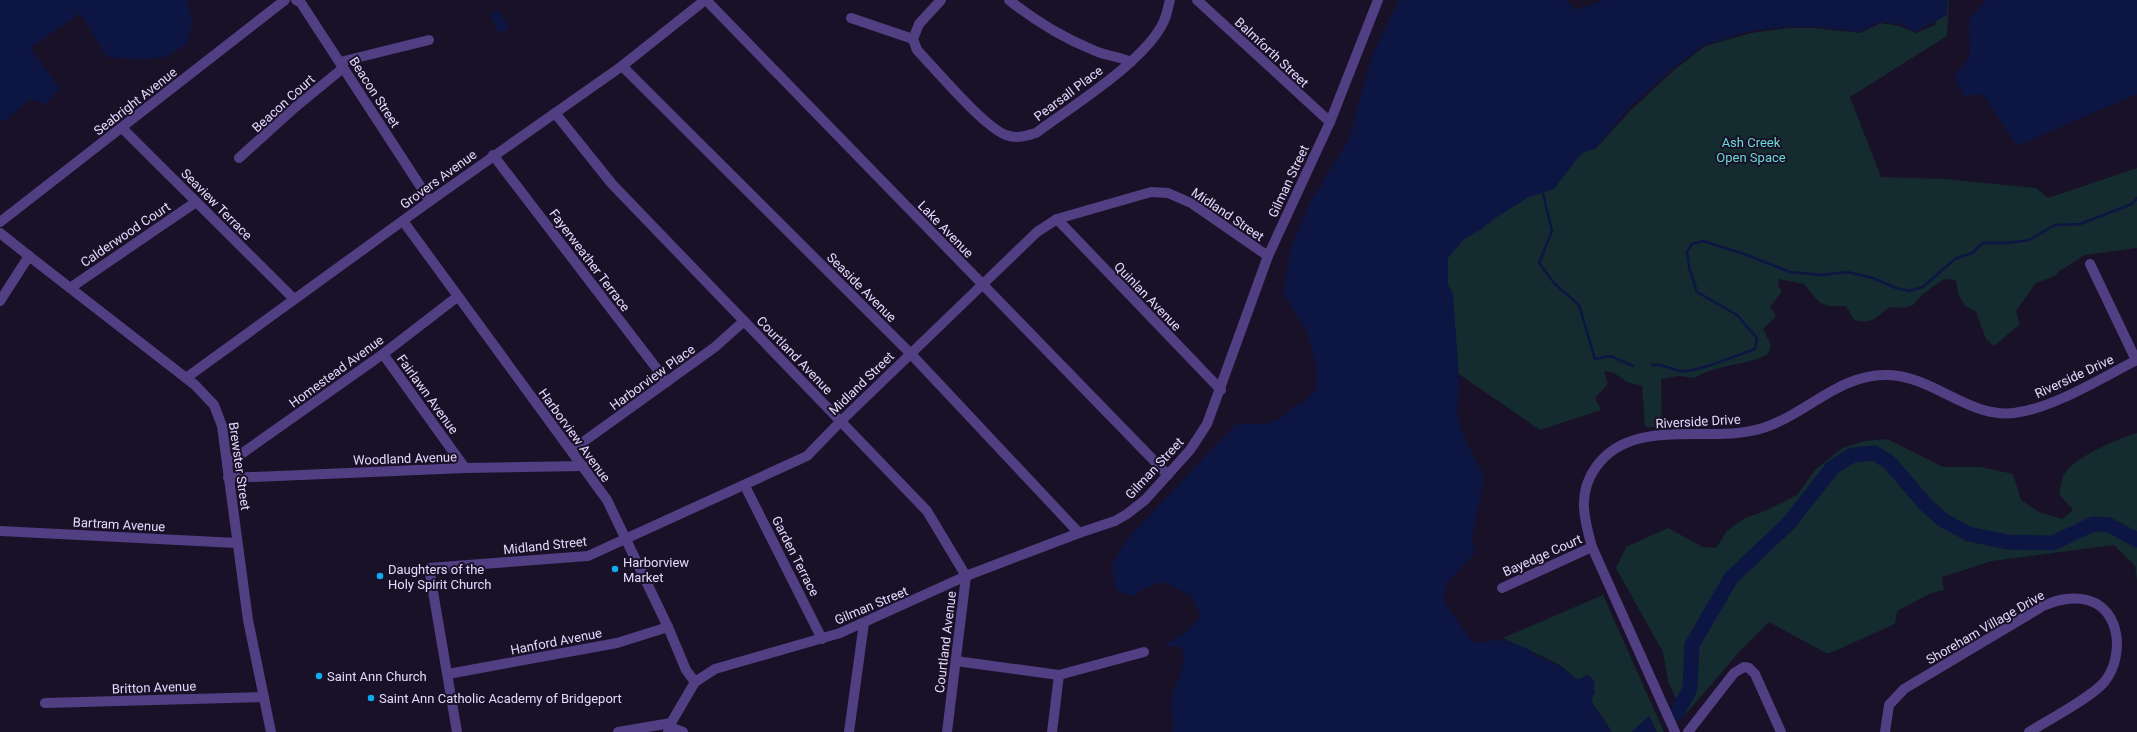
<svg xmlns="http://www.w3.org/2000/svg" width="2137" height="732" viewBox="0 0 2137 732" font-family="Roboto,sans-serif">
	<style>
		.green { fill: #142b30 }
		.water { fill: #0d1643 }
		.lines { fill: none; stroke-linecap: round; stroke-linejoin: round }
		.stream { stroke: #0d1643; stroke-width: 2.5 }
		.river { stroke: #0d1643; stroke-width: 15 }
		.minor { stroke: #503f83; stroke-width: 10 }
		.tertiary { stroke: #503f83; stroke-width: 10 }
		.poi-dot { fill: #0fabf2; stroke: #191127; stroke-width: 1.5 }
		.labels { text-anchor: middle; stroke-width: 4; stroke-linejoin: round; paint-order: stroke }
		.street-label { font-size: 13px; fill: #e4d8fd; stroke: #191127 }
		.park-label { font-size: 13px; fill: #68dad6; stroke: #191127 }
		.poi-label { font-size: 13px; fill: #e4d8fd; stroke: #191127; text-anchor: start }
	</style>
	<rect width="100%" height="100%" fill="#191127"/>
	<g class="green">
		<path d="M1945,0H1949L1947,36L1850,97L1881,177L1945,179L2036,188L2048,198L2137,168V248L2085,255L2058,272L2055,276L2036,283L2016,311L2020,324L1994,346L1986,339L1976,312L1964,305L1958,293L1956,280L1944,279L1923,294L1913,305L1904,308L1890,307C1875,317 1874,325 1854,320L1846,306H1829L1819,302L1804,284L1779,279L1778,286L1782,291L1770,307L1776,316L1763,329L1771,345L1767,355C1743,366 1716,364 1695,378L1679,376L1661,379L1662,427H1645L1642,386L1627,382L1614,373L1604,371L1608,384L1595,398L1601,410L1540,430L1450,368L1444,253L1457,238L1592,144L1597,147L1631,110L1673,71L1705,46L1751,33L1789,28H1814L1860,33L1881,23L1900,26L1916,33L1935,25Z"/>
		<path d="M2137,433V581L2135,566L2114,545L1992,561L1942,577L1944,590L1929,594L1897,611L1895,624L1828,654L1769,622L1740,651L1684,716L1668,681L1663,652L1616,568L1626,547L1668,528L1703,547L1716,548L1727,531L1745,518L1765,511L1797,495L1815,470L1842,448L1865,441L1887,439L1943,467H1981L2013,474L2021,500L2039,512L2062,519L2073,510L2059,494C2061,488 2061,478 2065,473C2075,457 2119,438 2137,433Z"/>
		<path d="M1603,595L1664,732H1657L1649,716L1632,732H1612L1591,701L1595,691L1593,688L1595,682L1588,675L1578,680L1558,664L1503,638Z"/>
	</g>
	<g class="water">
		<path d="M0,0H187L192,22L187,44L166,57L142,60L107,57L80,13L30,48L60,89L45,104L30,99L8,119L0,122Z"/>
		<path d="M1399,0H1566L1576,10L1604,0H1948L1947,15L1916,32L1900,24L1880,22L1859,32L1814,27H1788L1751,31L1704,45L1672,69L1629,108L1595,149L1584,152L1577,159L1554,189L1527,198L1494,219L1480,230L1463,240L1448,258V285L1453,294L1459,377L1457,416L1464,437L1484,477L1472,539L1475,553L1448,582L1443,600L1471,640L1478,643L1503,639L1528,649L1531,653L1558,665L1578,680L1588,675L1595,682L1593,688L1595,691L1591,702L1611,732H1172C1175,724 1171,716 1171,707C1171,686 1188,671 1182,647L1163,646L1186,632L1201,616L1191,596L1164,582L1142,589L1135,596L1125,594L1115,589L1112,564L1127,539L1236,424H1264L1279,419L1291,408L1303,402L1316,390V365L1307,332L1283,294L1291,248L1309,204L1349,139L1372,56Z"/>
		<path d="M1986,0H2137V94L2017,146L1983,94L1964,96L1954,77L1970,56L1969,20Z"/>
		<path d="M499,10L509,28L499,33L490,15Z"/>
		<path d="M1649,716L1656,732H1633L1634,730Z"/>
	</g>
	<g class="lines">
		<g class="stream">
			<path d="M1542,190L1552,231L1539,263L1555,284L1579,305L1595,359L1611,356L1633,366"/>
			<path d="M1652,365C1663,363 1669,369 1680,371C1696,373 1738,355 1755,349L1757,338L1737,315L1697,292L1689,267L1687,252L1692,244L1703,241L1747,255L1790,272L1821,275L1847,272L1873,278L1896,288L1909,291L1923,287L1955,259L1972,253L1983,243H2008L2029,240L2055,225L2080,224L2132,204L2137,198"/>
		</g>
		<path class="river" d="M1676,714L1690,689L1692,645L1731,578L1789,523L1833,467L1853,455L1874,453L1889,462L1926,505L1943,520L1969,534L2007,542L2053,543L2093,524L2109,525L2137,540"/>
		<g class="minor">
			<path d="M296,0L301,3L430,201"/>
			<path d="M706,0L1168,475"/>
			<path d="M941,0L919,24L913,39L917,50C936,70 984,127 1006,135C1017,139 1025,136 1036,133C1072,106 1146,61 1164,21C1167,14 1168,7 1170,0"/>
			<path d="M1009,0C1034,20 1064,38 1093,50C1105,56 1119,56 1131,62"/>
			<path d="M1197,0L1330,122"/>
			<path d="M851,18L913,39"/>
			<path d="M340,62L429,40"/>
			<path d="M622,66L910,353L1079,533"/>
			<path d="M555,113L612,184L927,511L966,576L947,732"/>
			<path d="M122,128L294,299"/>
			<path d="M493,155L667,382"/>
			<path d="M239,158L292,110L343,68"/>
			<path d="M1057,219L1221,390"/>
			<path d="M403,221L607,500L668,627L686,670L695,682"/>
			<path d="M0,222L285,0"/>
			<path d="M0,233L29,256"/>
			<path d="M2090,264L2136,360"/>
			<path d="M70,288L196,202"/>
			<path d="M383,354L465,468"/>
			<path d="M572,450L715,347L744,321"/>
			<path d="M227,464L383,354L457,297"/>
			<path d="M228,478L465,468L583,466"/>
			<path d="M745,486L822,639"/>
			<path d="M0,531L237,543"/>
			<path d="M1502,588L1592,547"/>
			<path d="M956,661L1059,675L1144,652"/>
			<path d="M448,674L617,643L668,627"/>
			<path d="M45,703L264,697"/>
			<path d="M670,727L683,732"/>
			<path d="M457,732L429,568L588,556L807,456L841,421L982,285L1037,232L1057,219L1151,192L1168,193L1191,203L1268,256"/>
			<path d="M618,732L671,723"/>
			<path d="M849,732L864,623"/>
			<path d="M1052,732L1059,675"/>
			<path d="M1675,732L1592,547C1584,519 1577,493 1596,467C1633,415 1709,445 1763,428C1807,414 1840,373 1888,375C1933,376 1968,418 2014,413C2052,409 2103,377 2137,360"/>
			<path d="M1688,732L1734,673L1744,667L1749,668L1755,674L1781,732"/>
			<path d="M1885,732L1889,705L1904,689L2043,606C2057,600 2071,596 2087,600C2122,609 2124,657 2105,681C2094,696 2047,721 2029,732"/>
		</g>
		<g class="tertiary">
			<path d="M0,301L29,256L195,385L214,405L222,426L248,620L271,732"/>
			<path d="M186,378L430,201L622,66L705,0"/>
			<path d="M668,732L671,723L695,682L715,669L840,633L966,576L1079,533L1115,521L1127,514L1145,500L1190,450L1207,424L1268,256L1330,122L1378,0"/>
		</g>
	</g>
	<g class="poi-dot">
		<circle cx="615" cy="569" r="4"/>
		<circle cx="380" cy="576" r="4"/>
		<circle cx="319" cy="676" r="4"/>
		<circle cx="371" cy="698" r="4"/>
	</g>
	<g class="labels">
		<g class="street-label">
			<text transform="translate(1272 52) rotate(43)" y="5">Balmforth Street</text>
			<text transform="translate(375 92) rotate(57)" y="5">Beacon Street</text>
			<text transform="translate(1068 93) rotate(-37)" y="5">Pearsall Place</text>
			<text transform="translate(135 101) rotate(-38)" y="5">Seabright Avenue</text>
			<text transform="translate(283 103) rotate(-42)" y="5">Beacon Court</text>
			<text transform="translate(438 179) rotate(-36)" y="5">Grovers Avenue</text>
			<text transform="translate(1288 181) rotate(-65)" y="5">Gilman Street</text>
			<text transform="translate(217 204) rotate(45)" y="5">Seaview Terrace</text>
			<text transform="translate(1228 214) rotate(34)" y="5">Midland Street</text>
			<text transform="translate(946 229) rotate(46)" y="5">Lake Avenue</text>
			<text transform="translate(125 234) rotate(-34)" y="5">Calderwood Court</text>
			<text transform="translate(590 260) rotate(53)" y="5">Fayerweather Terrace</text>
			<text transform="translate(862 287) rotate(45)" y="5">Seaside Avenue</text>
			<text transform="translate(1148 296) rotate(46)" y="5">Quinlan Avenue</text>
			<text transform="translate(795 355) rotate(46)" y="5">Courtland Avenue</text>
			<text transform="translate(336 371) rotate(-36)" y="5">Homestead Avenue</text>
			<text transform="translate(2074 376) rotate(-25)" y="5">Riverside Drive</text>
			<text transform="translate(652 377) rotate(-36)" y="5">Harborview Place</text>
			<text transform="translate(861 383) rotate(-44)" y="5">Midland Street</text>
			<text transform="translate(428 394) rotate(54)" y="5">Fairlawn Avenue</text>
			<text transform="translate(1698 421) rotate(-3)" y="5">Riverside Drive</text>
			<text transform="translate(575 435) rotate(54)" y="5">Harborview Avenue</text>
			<text transform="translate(405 458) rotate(-2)" y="5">Woodland Avenue</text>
			<text transform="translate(240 466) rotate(82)" y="5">Brewster Street</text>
			<text transform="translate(1154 468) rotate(-47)" y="5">Gilman Street</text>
			<text transform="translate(119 524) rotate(3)" y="5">Bartram Avenue</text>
			<text transform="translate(545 545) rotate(-6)" y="5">Midland Street</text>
			<text transform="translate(1542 555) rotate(-24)" y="5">Bayedge Court</text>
			<text transform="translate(796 556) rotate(63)" y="5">Garden Terrace</text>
			<text transform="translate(871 605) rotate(-23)" y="5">Gilman Street</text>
			<text transform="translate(1985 627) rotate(-30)" y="5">Shoreham Village Drive</text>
			<text transform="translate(556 641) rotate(-11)" y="5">Hanford Avenue</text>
			<text transform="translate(945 642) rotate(-83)" y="5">Courtland Avenue</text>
			<text transform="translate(154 687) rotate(-2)" y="5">Britton Avenue</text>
		</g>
		<g class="park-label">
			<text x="1751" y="147">Ash Creek<tspan x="1751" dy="15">Open Space</tspan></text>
		</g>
		<g class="poi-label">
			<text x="623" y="567">Harborview<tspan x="623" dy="15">Market</tspan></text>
			<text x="388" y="574">Daughters of the<tspan x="388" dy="15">Holy Spirit Church</tspan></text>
			<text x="327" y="681">Saint Ann Church</text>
			<text x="379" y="703">Saint Ann Catholic Academy of Bridgeport</text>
		</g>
	</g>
</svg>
